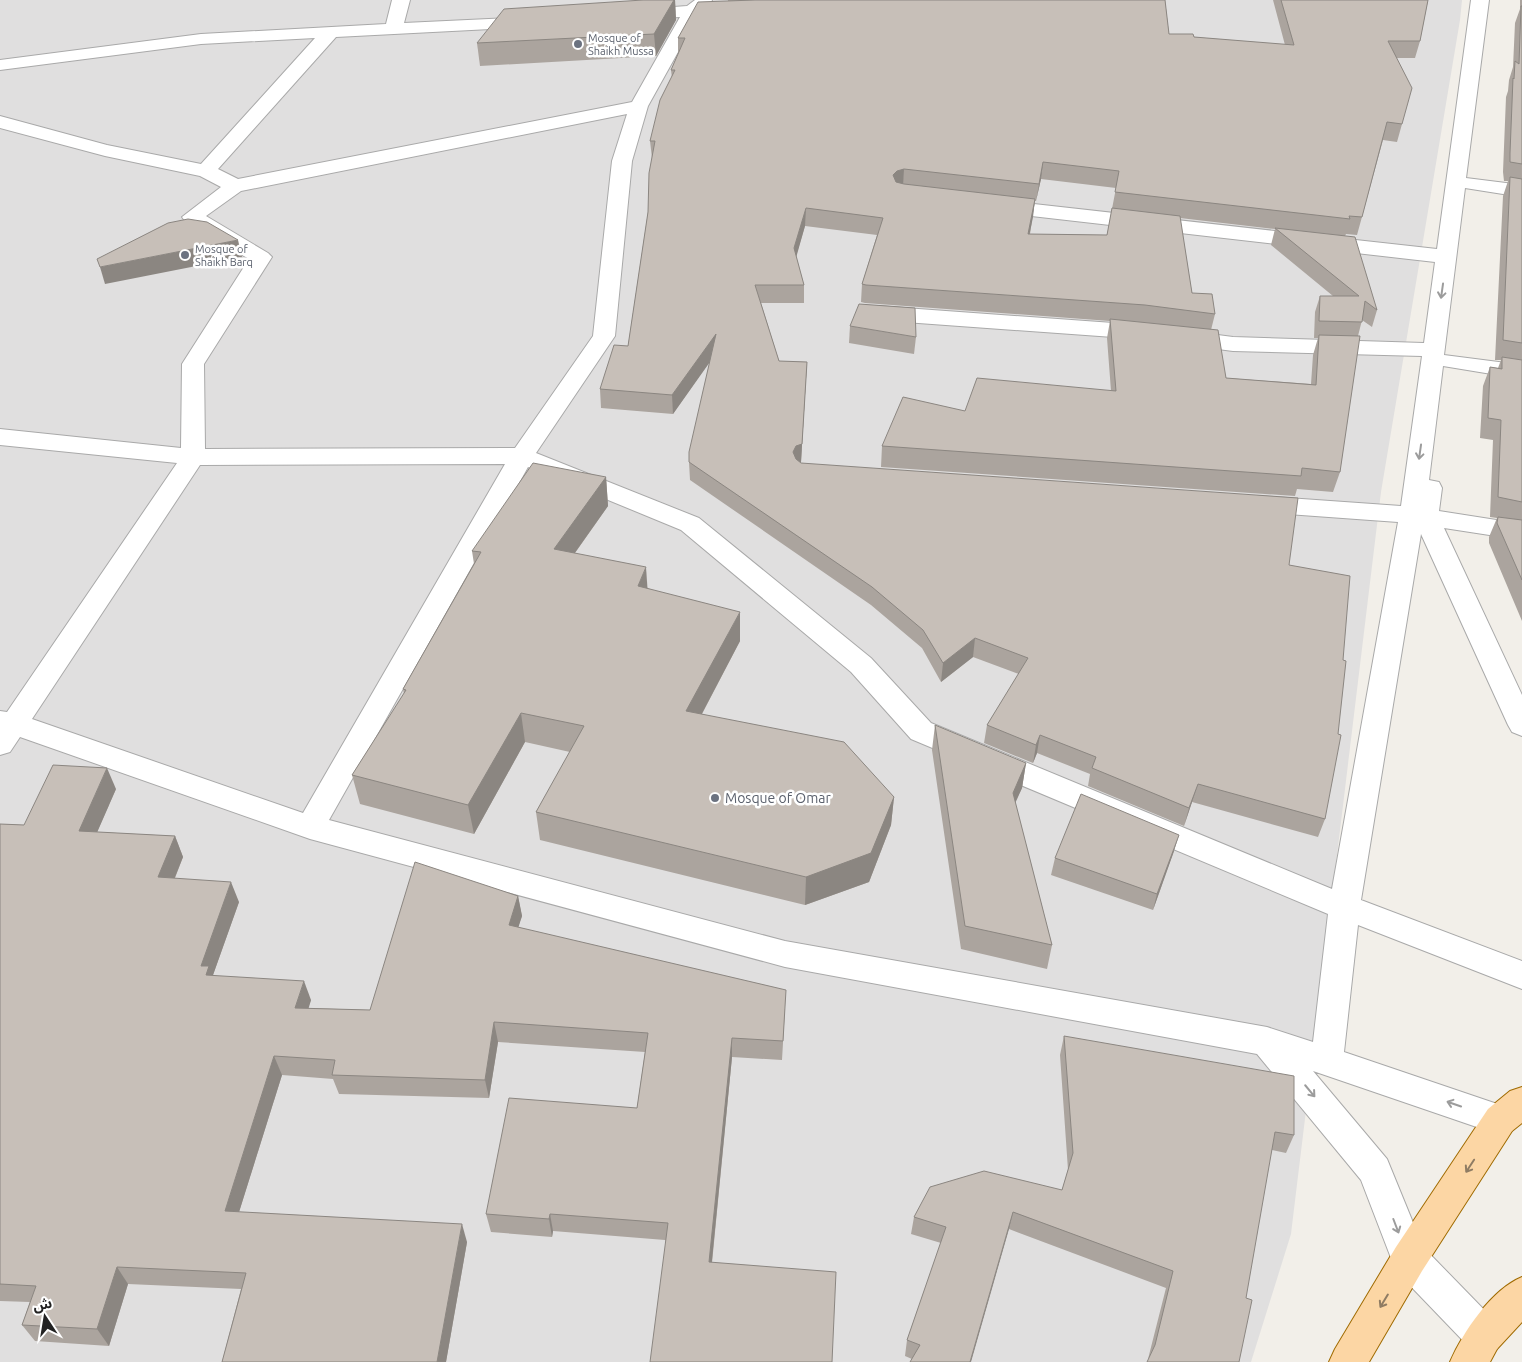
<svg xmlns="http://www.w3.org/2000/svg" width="1522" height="1362" viewBox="0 0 1522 1362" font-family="Ubuntu,'Noto Sans Arabic',sans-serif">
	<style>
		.residential { fill: #e0dfdf }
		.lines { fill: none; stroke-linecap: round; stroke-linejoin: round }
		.minor-casing { stroke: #a9a9a9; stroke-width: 2 }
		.major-casing { stroke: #a06b00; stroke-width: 2 }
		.minor { fill: #fff; fill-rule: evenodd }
		.major { fill: #fcd6a4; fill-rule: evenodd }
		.wall { fill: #aba49e; fill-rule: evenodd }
		.shaded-wall { fill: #8b8681 }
		.building { fill: #c7bfb8; stroke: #8b8681 }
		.oneway { stroke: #9c9c9c }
		.oneway2 { stroke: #8f7c63 }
		.worship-dot { fill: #6b7280; stroke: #fff; stroke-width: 2 }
		.labels { text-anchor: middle; stroke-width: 5; stroke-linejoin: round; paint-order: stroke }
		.far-worship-label { font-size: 11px; fill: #5b616d; stroke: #fff; text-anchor: start }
		.worship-label { font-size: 14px; fill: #5b616d; stroke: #fff; text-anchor: start }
	</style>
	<rect width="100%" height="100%" fill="#f2efe9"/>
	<path class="residential" d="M0,0H1462L1460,20L1381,492L1291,1234L1251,1362H0Z"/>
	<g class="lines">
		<g class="minor-casing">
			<path id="minor" d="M392,0H410L404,23L529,17L535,18L538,22L535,26L529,27L336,37L218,169L238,179L632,102L680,17L639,19L633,18L630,14L633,10L687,6L695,0H712L710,5H737L740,9L737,13L698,16L648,106L632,161L615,336L536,453L699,518L871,658L931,723L1332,889L1398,522L1259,512L1250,510L1247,504L1250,498L1259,496L1401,506L1422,356L1233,351L1141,339L877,320L869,318L866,313L869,308L877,306L1141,325L1233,337L1424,343L1435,262L997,212L990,210L987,206L990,202L997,200L1437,249L1471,0H1489L1466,178L1522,185V197L1465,188L1444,355L1522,365V379L1443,366L1429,480L1439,482L1442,488L1439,511L1522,524V540L1444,528L1522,695V736L1512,732L1508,725L1421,534L1361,900L1522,961V989L1358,925L1344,1052L1512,1109L1517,1120L1512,1131L1500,1135L1313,1071L1387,1159L1423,1247L1497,1323L1503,1336L1497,1349L1484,1355L1471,1349L1396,1271L1361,1180L1257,1054L785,967L310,839L20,737L10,752L0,755V711L7,712L177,463L0,445V429L181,448L182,364L249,259L185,221L182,217L221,187L200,176L105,156L0,128V116L107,145L201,164L315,38L201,44L0,70V60L201,34L386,24ZM627,114L612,161L593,336L515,448L205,449L204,364L272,257L268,253L206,216L241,191ZM505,464L303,813L32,719L200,465ZM528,467L681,530L851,672L911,739L1328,914L1313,1042L1267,1027L785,941L329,820Z"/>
		</g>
		<g class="major-casing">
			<g id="major">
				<path d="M1522,1087V1123L1512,1131L1422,1271L1369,1362H1329L1335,1349L1396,1247L1488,1109L1510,1091Z"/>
				<path d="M1522,1277V1322L1497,1349L1490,1362H1450C1463,1332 1491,1290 1522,1277Z"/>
			</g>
		</g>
		<use href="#minor" class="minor"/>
		<use href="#major" class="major"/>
	</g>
	<g class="wall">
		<path d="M643,0H675L676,20L656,56L480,66L477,43Z"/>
		<path d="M728,0H1165L1169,34L1194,37L1285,45L1273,0H1428L1420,41L1415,58H1397L1402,124L1397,142L1383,140L1357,235L1346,234L1345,236L1377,310L1372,327L1362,320L1358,336L1340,472L1333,492L1297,489L1295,496L881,467L882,446L965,411L1111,391L1107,338L1110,321L865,303L861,302L862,284L877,235L805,226L796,256L804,285V303H761L779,361L807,362L801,462L800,463H801L1289,565L1325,819L1318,837L1192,802L1184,826L1088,786L1090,774L1037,753L1033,763L984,743L987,725L1019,674L973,657L941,682L922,648L871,605L690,480L689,462L710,361L673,414L601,408L600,389L628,346L648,212L652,158L650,141L672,78L671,70L678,54V38L728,1ZM1041,179L1116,188L1107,235L1030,234L1035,201H1036ZM1180,218L1275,229L1271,245L1333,296H1320L1315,312L1314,338H1318L1313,355L1311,384L1226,378L1211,330L1215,314L1192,293Z"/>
		<path d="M1520,0H1522V621L1489,543V537L1497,518L1490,517L1493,440L1480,438L1483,386L1490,367L1498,368L1501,360H1495L1503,196L1508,181H1504L1503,172L1506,97L1508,91L1509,80L1513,67L1515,23L1520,9Z"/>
		<path d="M850,326L916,337L914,354L849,343Z"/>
		<path d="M606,477L608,506L575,553L648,588L740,641L702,714L894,797L891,825L869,882L805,905L540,840L536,812L570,752L525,742L474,834L360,804L352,775L404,694L403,689L474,564L472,551Z"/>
		<path d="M935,725L1026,763L1022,788L1015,802L1052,945L1047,969L961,949L932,750Z"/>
		<path d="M116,789L97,832L175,836L183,857L175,878L239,902L213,975L311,1000L308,1008L370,1010L518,896L522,916L518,927L785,1009L782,1060L732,1057L712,1263L832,1362L665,1240L553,1231L552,1237L491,1232L486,1214L637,1108L645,1052L498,1042L489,1098L339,1094L333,1079L282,1075L239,1212L467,1242L446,1362H222L241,1289L128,1284L109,1346L35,1341L22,1325L30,1302L0,1301V824L24,825Z"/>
		<path d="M1174,851L1153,910L1051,875L1055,858Z"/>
		<path d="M1064,1036L1294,1135L1286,1153L1272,1150L1148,1359L1166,1288L1009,1229L912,1359L905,1356L907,1340L941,1243L911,1234L914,1217L1062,1190L1068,1170L1060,1055Z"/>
	</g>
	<g class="shaded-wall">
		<path d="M674,0H675L676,20L656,56L654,34Z"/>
		<path d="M1043,162L1041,179L1036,201L1039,184Z"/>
		<path d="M904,169L903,186L895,188L893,175L897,171Z"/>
		<path d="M1035,199L1033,217L1026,251L1028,234Z"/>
		<path d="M806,208L805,226L794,265V248Z"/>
		<path d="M238,240L242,257L105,284L100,267Z"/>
		<path d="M716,334L717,352L673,414L672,395Z"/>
		<path d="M807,362L801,462L795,464L793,452Z"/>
		<path d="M606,477L608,506L557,578L554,549Z"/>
		<path d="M646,567L648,596L638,586Z"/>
		<path d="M740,612V641L688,740L686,711Z"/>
		<path d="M975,638L973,657L941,682L943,663Z"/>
		<path d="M521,713L525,742L474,834L468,805Z"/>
		<path d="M1040,735L1037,753L1033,763L1036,745Z"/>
		<path d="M1026,763L1022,788L1009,817L1013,793Z"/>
		<path d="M107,768L116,789L89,851L79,831Z"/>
		<path d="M1198,784L1184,826L1189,808Z"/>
		<path d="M894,797L891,825L869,882L805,905L806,877Z"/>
		<path d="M1179,835L1174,851L1153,910L1157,894Z"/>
		<path d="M175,836L183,857L167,897L158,877Z"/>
		<path d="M231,882L239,902L213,975L218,986L215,994L201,966Z"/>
		<path d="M518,896L522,916L513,944L509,925Z"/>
		<path d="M304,981L311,1000L303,1027L295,1008Z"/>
		<path d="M494,1022L498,1042L489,1098L485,1080Z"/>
		<path d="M732,1038V1057L710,1280L709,1262Z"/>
		<path d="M274,1056L282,1075L234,1228L225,1211Z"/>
		<path d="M1013,1212L1009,1229L971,1362H970Z"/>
		<path d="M550,1214L553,1231L552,1237L549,1219Z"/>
		<path d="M462,1224L467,1242L446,1362H437Z"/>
		<path d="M117,1267L128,1284L109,1346L97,1329Z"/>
	</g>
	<g class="building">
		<path d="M643,0H674L654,34L477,43L504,9Z"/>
		<path d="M755,0H1165L1169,34H1193L1194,37L1294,45L1281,0H1428L1420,41H1388L1412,88L1402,124L1387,122L1362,217L1349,216L1350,219L1115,192L1119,171L1043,162L1039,184L904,169L897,171L893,175L896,182L904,184L1035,199L1028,234L1107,235L1112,208L1180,216L1192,293L1212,294L1215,314L1145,305L866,285L862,284L883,218L806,208L794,248L804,285H755L779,361L807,362L802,444L796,446L793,452L796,459L801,463L1298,498L1289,565L1350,576L1343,660L1346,661L1338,734L1341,735L1325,819L1198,784L1189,808L1092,768L1096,757L1040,735L1036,745L987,725L1028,658L975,638L943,663L923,630L872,587L689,462V452L716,334L672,395L600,389L614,345L628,346L648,212L649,173L655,141H650L660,100L675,70H671L685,38H678L698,2Z"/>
		<path d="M1521,6H1522V164L1510,162V153L1513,78L1514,79L1515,61L1519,64Z"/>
		<path d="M1510,177L1522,179V343L1503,340Z"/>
		<path d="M188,219L207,222L238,240L100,267L97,259L168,223Z"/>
		<path d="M1275,228L1355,237L1377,310L1365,301L1362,322L1319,321L1320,296H1359Z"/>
		<path d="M859,304L915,308L916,337L850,326Z"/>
		<path d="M1110,319L1218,330L1226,378L1316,385L1319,335L1360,336L1340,472L1302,468L1301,476L882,446L903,397L965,411L977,378L1116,391Z"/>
		<path d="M1502,357L1522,360V502L1498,497L1501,420L1488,418L1490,367L1502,369Z"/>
		<path d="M533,463L606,477L554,549L646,567L638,586L740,612L686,711L844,742L894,797L871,853L806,877L536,812L584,726L521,713L468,805L352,775L406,690L403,689L481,552L472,551Z"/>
		<path d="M1498,517L1522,520V580L1497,523Z"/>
		<path d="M935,725L1026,763L1013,793L1052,945L965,926Z"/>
		<path d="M53,765L107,768L79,831L175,836L158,877L231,882L201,966H209L206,975L304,981L295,1008L370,1010L415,862L518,896L509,925L786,990L783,1041L732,1038L709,1262L836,1272L832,1362H650L668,1223L550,1214L549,1219L486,1214L509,1098L637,1108L648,1033L494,1022L485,1080L332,1075L335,1060L274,1056L225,1211L462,1224L437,1362H222L246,1273L117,1267L97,1329L22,1325L36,1286L0,1284V824L24,825Z"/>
		<path d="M1081,794L1179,835L1157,894L1055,858Z"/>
		<path d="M1064,1036L1294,1076V1135L1275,1132L1246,1298L1252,1300L1239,1362H1147L1155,1345L1173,1271L1013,1212L970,1362H910L920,1345L907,1340L946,1227L914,1217L930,1187L984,1171L1062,1190L1073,1153Z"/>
	</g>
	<defs><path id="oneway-shaft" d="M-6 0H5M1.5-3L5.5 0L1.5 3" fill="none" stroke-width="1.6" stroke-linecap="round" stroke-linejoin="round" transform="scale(1.25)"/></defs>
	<g class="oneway">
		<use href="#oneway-shaft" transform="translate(1442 291) rotate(98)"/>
		<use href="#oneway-shaft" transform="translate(1420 452) rotate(98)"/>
		<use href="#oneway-shaft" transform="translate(1310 1091) rotate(50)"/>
		<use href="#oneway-shaft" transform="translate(1454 1104) rotate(-161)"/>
		<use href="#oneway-shaft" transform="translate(1396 1226) rotate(69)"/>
	</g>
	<g class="oneway2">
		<use href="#oneway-shaft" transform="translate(1470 1166) rotate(123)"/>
		<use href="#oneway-shaft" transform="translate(1384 1301) rotate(121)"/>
	</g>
	<g class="worship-dot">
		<circle cx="578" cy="44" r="5"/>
		<circle cx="185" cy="255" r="5"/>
		<circle cx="715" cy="798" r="5"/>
	</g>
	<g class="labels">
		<g class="far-worship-label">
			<text x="588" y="42">Mosque of<tspan x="588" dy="13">Shaikh Mussa</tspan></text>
			<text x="195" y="253">Mosque of<tspan x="195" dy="13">Shaikh Barq</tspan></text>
		</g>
		<g class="worship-label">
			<text x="725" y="803">Mosque of Omar</text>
		</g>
	</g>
	<g transform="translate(45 1317) rotate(348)" stroke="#ffffff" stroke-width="4" paint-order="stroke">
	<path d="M0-4L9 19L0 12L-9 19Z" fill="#222222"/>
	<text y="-8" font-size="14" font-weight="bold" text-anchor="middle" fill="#222222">ش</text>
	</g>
</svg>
